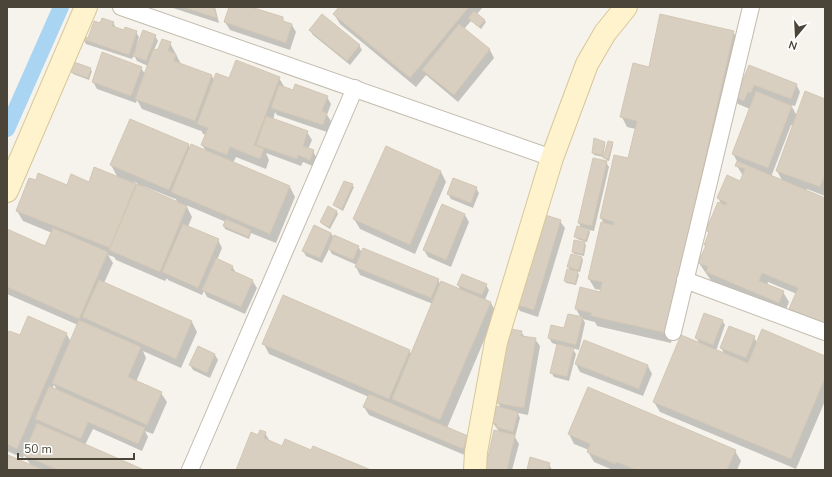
<svg xmlns="http://www.w3.org/2000/svg" width="832" height="477" viewBox="0 0 832 477" font-family="'Nunito Sans',sans-serif">
	<style>
		.shadow { fill: #0003; fill-rule: evenodd }
		.lines { fill: none; stroke-linecap: round; stroke-linejoin: round }
		.canal { stroke: #a9d4f2; stroke-width: 16 }
		.building { fill: #d8cfc1; stroke: #d3c7b4 }
		.street-casing { stroke: #c2bbae; stroke-width: 18 }
		.secondary-casing { stroke: #d6c79b; stroke-width: 24 }
		.street { stroke: #fff; stroke-width: 16 }
		.secondary { stroke: #fff3cd; stroke-width: 22 }
	</style>
	<rect width="100%" height="100%" fill="#f6f3ec"/>
	<g class="shadow">
		<path d="M172,7H215L219,23L173,8Z"/>
		<path d="M230,7H247L282,18L284,22L292,25L296,32L290,50L230,30L225,22Z"/>
		<path d="M340,7H483L477,14L486,22L481,29L471,21L464,29L490,50L494,58L458,102L426,75L416,87L340,24L334,14Z"/>
		<path d="M113,22L116,28L125,31L136,32L139,37L136,47L138,48L155,36L158,41L154,50H159L170,43L181,64L212,76L214,80L229,79L279,78L285,88L294,91L327,97L331,104L327,115L331,121L327,132L277,115L275,112L273,120L307,132L312,140L308,149L313,151L317,159L315,167L303,162L301,166L266,153L269,160L266,169L236,157L233,163L290,187L295,197L276,243L251,233L249,239L225,229L224,226L226,222L186,205L192,217L188,227L218,240L222,248L217,260L232,266L236,273L252,280L257,288L245,314L207,297L204,291L202,295L168,280L167,278L165,281L116,260L114,257L108,255L113,263L104,283L192,322L197,332L181,368L143,351L146,358L136,382L161,393L167,402L153,434L145,431L148,437L142,451L93,429L85,445L142,470H7V460L9,457L31,466L24,454L23,458L7,451V337L66,333L71,342L78,325L7,294V230L46,247L52,233L23,221L17,211L68,186L118,178L111,165L188,144L190,148L206,151L202,145L206,135L203,134L201,130V131L142,109L137,100L136,103L97,89L93,82L141,68L145,74L148,66L137,61L134,55L132,59L86,44L83,39H89L101,24ZM134,182L138,184L137,187ZM143,186L175,199V198L178,203L143,188ZM54,385L57,390L52,388Z"/>
		<path d="M310,30L359,45L362,50L350,65L313,35Z"/>
		<path d="M733,32L739,42L671,343L597,326L595,322L583,319L585,323L579,350L572,348L576,354L569,381L554,377L551,372L558,345L552,343L549,338L565,329L581,318L576,309L580,288L600,293L601,290L595,289L589,279L604,224L601,218L629,159L636,129L627,127L622,117L650,68Z"/>
		<path d="M749,66L796,84L800,92L795,106L791,105L797,116L825,100V196L807,189L806,191L825,199V330L796,318L791,309L797,294L768,282L767,285L783,292L789,302L785,312L712,282L699,263L706,247L705,244L709,234L707,230L722,205L718,198L740,182L743,176L737,166V161L733,154L750,109L738,104L734,96L741,88ZM791,125L793,126L777,171L783,182L771,177Z"/>
		<path d="M90,69L92,71L89,80L73,74L72,72Z"/>
		<path d="M604,142L605,145L603,157L594,155L593,153Z"/>
		<path d="M612,143L613,145L609,161L606,160L605,157Z"/>
		<path d="M387,147L441,172L446,182L415,254L360,229L354,219Z"/>
		<path d="M606,162L609,167L594,231L589,230L590,232L587,242L577,239L575,236L581,228L579,223Z"/>
		<path d="M352,185L354,187L343,211L336,207L335,205Z"/>
		<path d="M476,188L479,193L473,208L451,199L448,194Z"/>
		<path d="M442,206L465,215L469,222L451,267L428,257L424,250Z"/>
		<path d="M328,207L337,212L338,214L330,229L322,224L321,222Z"/>
		<path d="M560,221L565,228L538,317L520,311L515,304Z"/>
		<path d="M331,233L334,238L358,246L362,253L438,280L441,285L461,291L458,285H486L489,290L485,300L491,303L496,312L447,428L468,437L467,456L369,415L364,407L369,397L269,354L264,344L409,351L412,355L433,304L360,275L356,267L357,265L332,254L329,249L322,263L306,256L303,251Z"/>
		<path d="M584,243L586,245L584,256L574,254L573,252Z"/>
		<path d="M571,255L582,258L583,260L580,272L577,271L579,275L576,285L566,283L565,280L571,271L568,267Z"/>
		<path d="M722,320L725,325L716,351L725,355L721,348L754,337L757,343L825,357V401L796,469L660,412L654,402L700,344L696,338Z"/>
		<path d="M521,332L525,337L535,339L540,346L528,415L518,413L520,418L515,437L519,444L512,470H486L500,433L493,423L501,408L498,403Z"/>
		<path d="M585,342L648,366L652,374L643,396L580,372L576,364Z"/>
		<path d="M215,355L218,360L210,378L193,370L190,365Z"/>
		<path d="M588,388L735,451L741,461L737,470H613L594,462L588,452L589,450L574,444L569,434Z"/>
		<path d="M265,433L271,443L282,447L311,451L368,470H237L258,436Z"/>
		<path d="M549,464L552,470H528Z"/>
	</g>
	<g class="lines">
		<path class="canal" d="M7,129L61,7"/>
	</g>
	<g class="building">
		<path d="M182,7H214L217,18Z"/>
		<path d="M229,7H251L283,17V21L292,24L286,43L224,22Z"/>
		<path d="M339,7H469L410,78L333,14Z"/>
		<path d="M474,11L485,20L479,27L468,18Z"/>
		<path d="M322,14L360,45L347,61L309,30Z"/>
		<path d="M660,14L734,31L666,333L591,316V313L575,309L580,287L600,292L602,282L588,279L601,222L613,225L614,222L600,218L614,155L628,158L637,121L620,117L633,63L649,67Z"/>
		<path d="M102,18L114,22L112,26L124,30L125,27L137,31L129,55L82,39L83,36L88,38L94,21L100,23Z"/>
		<path d="M459,24L490,49L454,95L422,70Z"/>
		<path d="M143,30L156,35L146,61L133,56Z"/>
		<path d="M162,39L171,42L168,51L176,54L174,61L212,75L195,121L135,99L153,50L158,49Z"/>
		<path d="M102,52L142,67L131,96L92,82Z"/>
		<path d="M236,60L280,77L254,145L264,149L260,159L230,147L227,155L201,145L208,128L197,124L216,73L229,78Z"/>
		<path d="M74,62L91,68L88,78L71,72Z"/>
		<path d="M749,65L797,84L791,99L754,85L751,93L748,92L744,101L732,96L737,85L740,87Z"/>
		<path d="M295,84L328,96L322,111L327,113L323,125L271,108L279,85L293,90Z"/>
		<path d="M756,91L792,106L768,168L732,154Z"/>
		<path d="M805,91L825,99V175L820,187L776,171Z"/>
		<path d="M266,116L308,131L303,146L314,150L310,160L298,155L297,159L256,145Z"/>
		<path d="M130,119L189,144L169,190L110,165Z"/>
		<path d="M594,138L605,142L602,155L592,153Z"/>
		<path d="M608,141L613,142L608,159L603,158Z"/>
		<path d="M191,144L290,186L270,234L171,192Z"/>
		<path d="M386,146L441,171L410,245L353,219Z"/>
		<path d="M593,158L607,161L592,226L578,223Z"/>
		<path d="M737,161L825,198V323L789,309L798,288L762,273L759,281L784,291L779,303L706,272L708,267L698,263L706,245H704L709,232L706,230L718,202L726,205L727,203L717,198L727,175L740,181L745,169L735,166Z"/>
		<path d="M94,167L136,184L110,248L16,211L29,178L36,180L38,173L67,185L71,174L89,182Z"/>
		<path d="M453,178L477,187L471,203L447,194Z"/>
		<path d="M344,181L353,184L342,209L333,205Z"/>
		<path d="M137,184L187,206L160,272L109,250Z"/>
		<path d="M442,204L465,214L446,260L423,250Z"/>
		<path d="M328,206L337,211L329,227L320,222Z"/>
		<path d="M542,214L561,220L534,310L514,304Z"/>
		<path d="M226,219L251,230L248,237L223,226Z"/>
		<path d="M183,224L219,239L198,288L162,272Z"/>
		<path d="M314,225L331,233L320,258L302,251Z"/>
		<path d="M577,226L589,229L586,240L574,237Z"/>
		<path d="M53,228L108,252L79,319L7,287V229L45,246Z"/>
		<path d="M334,235L359,246L353,260L328,249Z"/>
		<path d="M574,240L585,242L583,254L572,252Z"/>
		<path d="M363,248L439,279L431,298L355,267Z"/>
		<path d="M571,254L582,257L579,270L567,267Z"/>
		<path d="M216,258L233,266L231,270L253,280L241,307L202,290Z"/>
		<path d="M567,269L578,271L575,284L564,281Z"/>
		<path d="M462,274L487,284L482,295L457,285Z"/>
		<path d="M99,280L192,321L176,359L82,317Z"/>
		<path d="M441,281L491,302L440,420L392,399Z"/>
		<path d="M283,295L410,350L389,399L262,344Z"/>
		<path d="M704,313L723,320L713,345L695,338Z"/>
		<path d="M568,314L583,317L576,345L548,338L551,325L564,328Z"/>
		<path d="M28,316L67,333L17,449L7,444V335L9,331L20,335Z"/>
		<path d="M79,320L141,347L128,377L162,392L147,425L52,383Z"/>
		<path d="M729,326L755,336L746,358L720,348Z"/>
		<path d="M511,329L522,331L521,336L536,338L524,408L496,403L508,334L510,335Z"/>
		<path d="M762,329L825,356V378L791,459L653,402L681,335L748,363Z"/>
		<path d="M584,340L648,365L639,389L575,364Z"/>
		<path d="M557,344L574,348L567,377L550,373Z"/>
		<path d="M198,346L215,354L207,373L189,365Z"/>
		<path d="M49,386L145,428L138,444L88,422L81,439L35,419Z"/>
		<path d="M588,387L736,450L727,470H636L616,462L615,464L587,452L590,444L568,434Z"/>
		<path d="M369,394L468,436L463,449L363,407Z"/>
		<path d="M497,406L518,412L513,432L496,427L497,424L492,423Z"/>
		<path d="M37,423L142,469V470H58L23,455Z"/>
		<path d="M260,430L266,432L264,438L282,446L285,439L311,450L313,446L371,470H236L251,432L258,435Z"/>
		<path d="M494,430L515,435L507,470H485Z"/>
		<path d="M8,455L43,470H7Z"/>
		<path d="M530,457L550,463L548,470H527Z"/>
	</g>
	<g class="lines">
		<g class="street-casing">
			<g id="street">
				<path d="M121,7L552,158"/>
				<path d="M685,280L825,332"/>
				<path d="M673,332L751,7"/>
				<path d="M190,470L355,88"/>
			</g>
		</g>
		<g class="secondary-casing">
			<g id="secondary">
				<path d="M7,191L86,7"/>
				<path d="M475,470L476,452L496,342L552,158L587,64L605,33L626,7"/>
			</g>
		</g>
		<use href="#street" class="street"/>
		<use href="#secondary" class="secondary"/>
	</g>
	<rect width="832" height="477" fill="none" stroke="#4b4439" stroke-width="16"/>
	<g transform="translate(796 36) rotate(198)" stroke="#ffffff" stroke-width="3" paint-order="stroke">
	<path d="M0-3L7 15L0 10L-7 15Z" fill="#4b4439"/>
	<text y="-6" font-size="11" font-weight="bold" text-anchor="middle" fill="#4b4439">N</text>
	</g>
	<path d="M18 453v6h116v-6" fill="none" stroke="#4b4439" stroke-width="2"/>
	<text x="24" y="453" font-size="12" fill="#4b4439" stroke="#ffffff" stroke-width="3" paint-order="stroke">50 m</text>
</svg>
